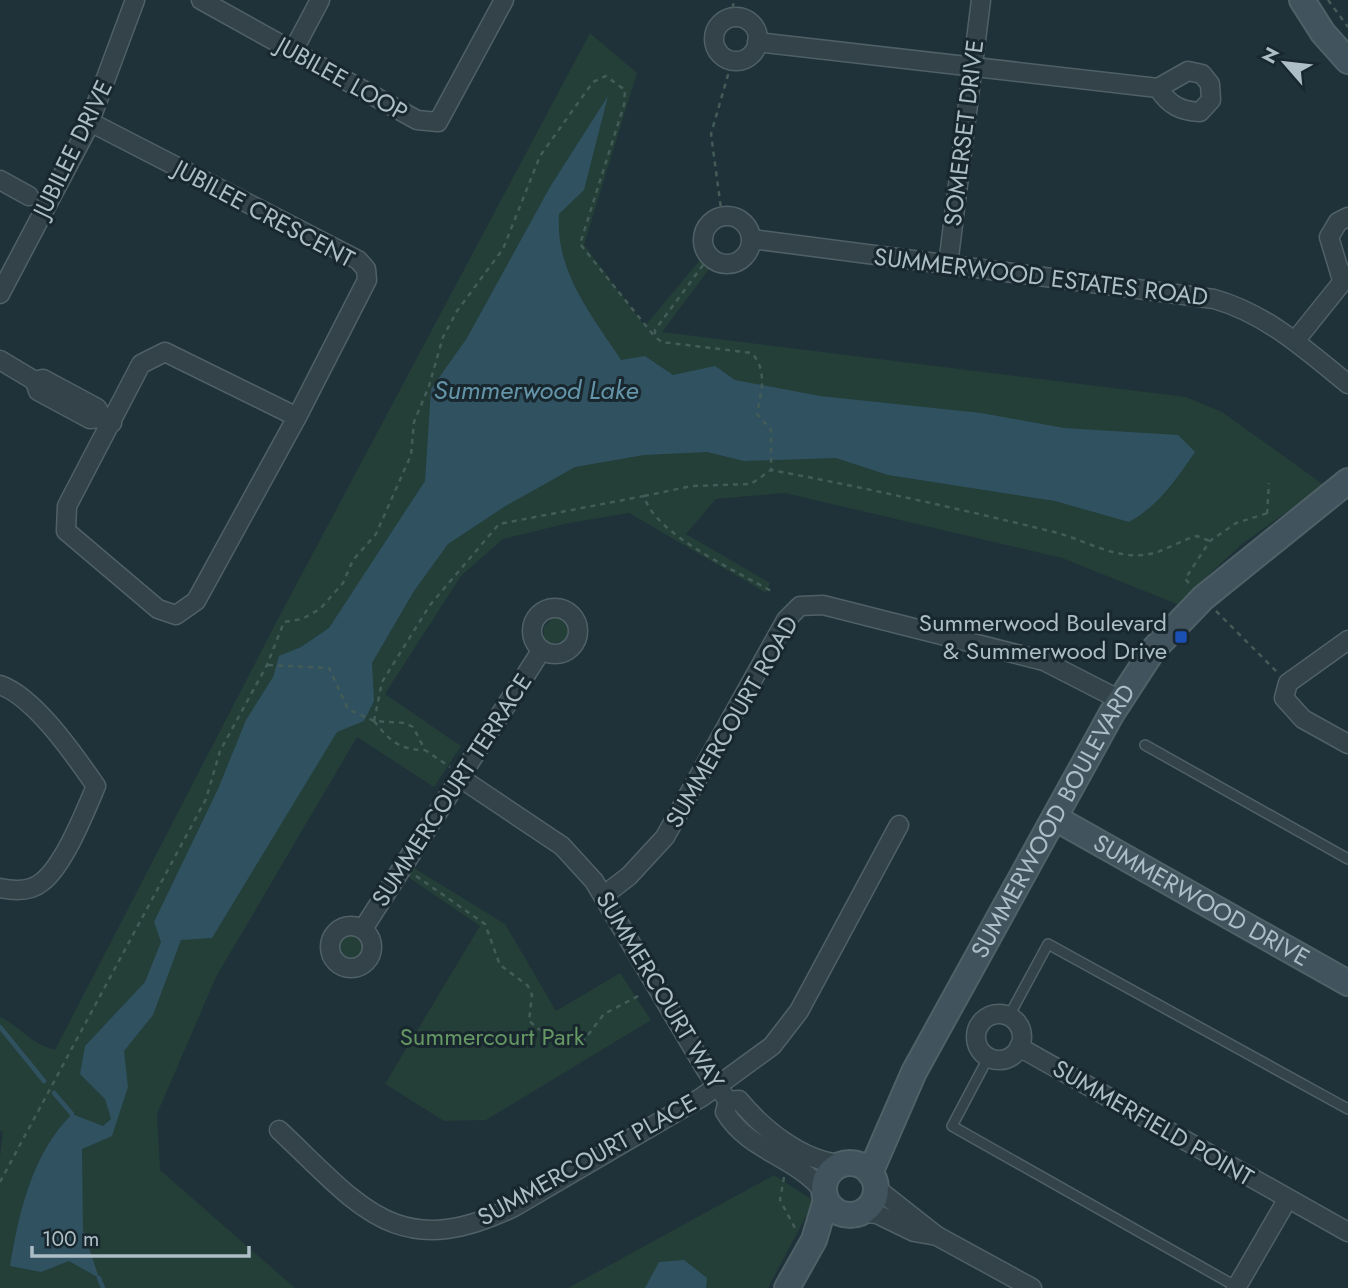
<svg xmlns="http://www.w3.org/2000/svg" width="1348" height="1288" viewBox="0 0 1348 1288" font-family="Jost,sans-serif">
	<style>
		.green { fill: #243e38 }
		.water { fill: #305160 }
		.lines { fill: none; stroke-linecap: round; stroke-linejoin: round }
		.stream { stroke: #305160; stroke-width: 4.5 }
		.lane-casing { stroke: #506067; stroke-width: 12 }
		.street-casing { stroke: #506067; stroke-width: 21 }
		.secondary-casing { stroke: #506067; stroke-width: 28 }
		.path { stroke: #435c58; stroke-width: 2.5; stroke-dasharray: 5 5; stroke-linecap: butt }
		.lane { stroke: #334349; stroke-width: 9 }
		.street { stroke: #334349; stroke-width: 18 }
		.secondary { stroke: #41535d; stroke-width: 24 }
		.transit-dot { fill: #1a4fb4; stroke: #19272e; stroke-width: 2.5 }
		.labels { text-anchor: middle; stroke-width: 6; stroke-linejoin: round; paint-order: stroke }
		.street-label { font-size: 24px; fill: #adbec6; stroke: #19272e }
		.poi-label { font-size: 24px; fill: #adbec6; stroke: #19272e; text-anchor: end }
		.park-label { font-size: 24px; fill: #669863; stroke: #19272e }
		.water-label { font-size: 26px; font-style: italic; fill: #6494a8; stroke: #19272e }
	</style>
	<rect width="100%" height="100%" fill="#1f3239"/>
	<g class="green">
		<path d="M590,33L637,73L584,245L645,326L700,260L710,268L662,332L1186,397L1222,412L1324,485L1242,544L1177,604L1062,558L785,493L716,499L686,534L770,583L766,593L629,513L569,523L503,539L461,576L385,694L461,746L434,787L357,737L216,977L157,1114L160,1170L295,1288H0V1156L3,1132L0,1131V1017C23,1028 29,1043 55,1050L279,617Z"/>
		<path d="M553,618L563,620L569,632L565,640L547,646L544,643V627Z"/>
		<path d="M414,868L505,924L556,1011L620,973L651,1020L486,1120L444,1121L385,1084L480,926L408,877Z"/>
		<circle cx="351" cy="947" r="12"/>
		<path d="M774,1175L814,1201L768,1288H568Z"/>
	</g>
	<g class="water">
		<path d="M608,96L584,190L559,214C555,271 591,314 621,360L645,356L673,375L715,366L735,380L820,396L981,413L1064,428L1178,435L1195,452C1176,480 1158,506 1129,522L1055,501L888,475L836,458L744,461L707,452L644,455L575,467L504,507L448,544L414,591L372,663L374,701L364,721L337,732L212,938L181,940L153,1015L124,1051L128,1087L112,1136L82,1149L83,1230L99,1278L69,1261L41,1272L10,1266C19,1212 32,1154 72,1114L103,1126L111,1119L105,1099L80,1074L85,1046L145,982L161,942L154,922L218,789L246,720L273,677L279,656L301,647L329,628L425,481L431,389L467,338L550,187Z"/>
		<path d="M684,1260L707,1278L706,1288H645L659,1262Z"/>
	</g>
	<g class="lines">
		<g class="stream">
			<path d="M0,1027L44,1081"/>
			<path d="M54,1093L72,1114"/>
			<path d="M99,1278L103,1288"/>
		</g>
		<g class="lane-casing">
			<g id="lane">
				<path d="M1145,745L1348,859"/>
				<path d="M1009,1016L1048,944L1348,1109"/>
				<path d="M988,1058L952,1126L1237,1287"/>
			</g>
		</g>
		<g class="street-casing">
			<g id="street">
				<path d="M201,0L417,120L438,122L504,0"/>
				<circle cx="736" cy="39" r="22"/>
				<path d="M757,42L1158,88C1169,105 1180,111 1200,112L1211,100L1210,84L1202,74L1188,71L1158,88"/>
				<path d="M293,51L320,0"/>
				<path d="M90,122L358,260L366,269L367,280L297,417L196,601L176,615L158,609L66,531L67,506L141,364L165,352L297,417"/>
				<path d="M0,180L29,196"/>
				<circle cx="727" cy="240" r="24"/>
				<path d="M752,239L1214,299C1267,314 1306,350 1348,384"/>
				<path d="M948,265L981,0"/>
				<path d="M1342,280L1329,237L1338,222L1348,217"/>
				<path d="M0,294L87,129L135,0"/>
				<path d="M1295,341L1348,275"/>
				<path d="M0,360L35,381L43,379L97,408L103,418L112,423"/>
				<path d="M35,381L38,391L90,419L103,418"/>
				<circle cx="555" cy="631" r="23"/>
				<path d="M1348,640L1288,683L1284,698L1303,719L1348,744"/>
				<path d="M0,685C35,697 75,756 96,786C85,812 64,865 42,882C30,892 14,891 0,888"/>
				<path d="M459,777L562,846L594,881L706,1070L728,1101L725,1112C748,1151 797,1157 824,1192"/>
				<path d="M603,896L629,876L665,837L786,620L800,606L823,605L1044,661L1120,700"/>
				<circle cx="351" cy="947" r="21"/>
				<path d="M363,929L541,651"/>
				<circle cx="999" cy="1037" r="23"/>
				<path d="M1019,1047L1348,1232"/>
				<path d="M728,1101L739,1100C763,1129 802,1161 841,1164"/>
				<path d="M279,1130C360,1206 397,1264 514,1207L702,1097L772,1046L799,1011L899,825"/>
				<path d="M859,1212L877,1214L914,1232L937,1236L876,1188"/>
				<path d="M937,1236L1032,1288"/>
				<path d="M1236,1288L1287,1200"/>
			</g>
		</g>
		<g class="secondary-casing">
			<g id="secondary">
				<path d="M1302,0L1323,33L1348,61"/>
				<path id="s1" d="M1055,818L1348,983"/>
				<circle cx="850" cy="1189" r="26"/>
				<path id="s2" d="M870,1173L914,1072L1112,713L1153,650L1203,598L1348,481"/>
				<path d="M787,1288L814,1240L826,1200"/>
			</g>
		</g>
		<g class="path">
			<path d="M1328,0L1348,27"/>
			<path d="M731,18L734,0"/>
			<path d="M722,216L711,134L732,61"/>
			<path d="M709,257L655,330V337L662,342L752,353C768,372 761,391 757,414L771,430V470"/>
			<path d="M644,496L692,486L751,484L771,470C867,488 960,509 1054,532C1082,539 1113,558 1142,555C1161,554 1178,541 1197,536L1210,541"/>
			<path d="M1267,514L1269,483"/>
			<path d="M1189,583L1185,579L1210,541L1236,523L1271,512"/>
			<path d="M1216,611L1278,673"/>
			<path d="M268,665L329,668L348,709L374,721L405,723L413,727L425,750L450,767"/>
			<path d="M374,721L382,682L430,605L499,524L644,496C655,535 737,571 771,591"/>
			<path d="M374,721C389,740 399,750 425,750"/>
			<path d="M416,876L485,924L500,965L528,986L532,995L529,1021L556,1043L581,1044L604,1014L642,994"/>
			<path d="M784,1177L780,1200L796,1230"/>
			<path d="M0,1182L206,799L220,751L267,665L284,622L302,619L320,609L343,583L353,560L376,534L411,455L414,422L429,386L443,337L457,311L503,249L540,156L593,82L606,76L625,90L624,105L580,244L655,337"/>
		</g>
		<use href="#lane" class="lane"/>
		<use href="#street" class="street"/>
		<use href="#secondary" class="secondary"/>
	</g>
	<rect class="transit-dot" x="1174" y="630" width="14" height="14" rx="3.5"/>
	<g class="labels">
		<g class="street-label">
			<text transform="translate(342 79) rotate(29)" y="8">JUBILEE LOOP</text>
			<text transform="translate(964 133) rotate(-83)" y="8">SOMERSET DRIVE</text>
			<text transform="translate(73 149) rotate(-64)" y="8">JUBILEE DRIVE</text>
			<text transform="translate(264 214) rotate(28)" y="8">JUBILEE CRESCENT</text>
			<text transform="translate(1041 277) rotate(7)" y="8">SUMMERWOOD ESTATES ROAD</text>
			<text transform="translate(732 722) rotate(-60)" y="8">SUMMERCOURT ROAD</text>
			<text transform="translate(452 790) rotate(-57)" y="8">SUMMERCOURT TERRACE</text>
			<text dy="8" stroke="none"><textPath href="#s2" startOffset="397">SUMMERWOOD BOULEVARD</textPath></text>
			<text dy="8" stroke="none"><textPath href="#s1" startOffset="168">SUMMERWOOD DRIVE</textPath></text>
			<text transform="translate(660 990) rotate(59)" y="8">SUMMERCOURT WAY</text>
			<text transform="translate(1153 1123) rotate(30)" y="8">SUMMERFIELD POINT</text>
			<text transform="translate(587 1160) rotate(-29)" y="8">SUMMERCOURT PLACE</text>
		</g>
		<g class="poi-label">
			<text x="1167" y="631">Summerwood Boulevard<tspan x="1167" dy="28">&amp; Summerwood Drive</tspan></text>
		</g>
		<g class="park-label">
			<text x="492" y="1045">Summercourt Park</text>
		</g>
		<g class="water-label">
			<text x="536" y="399">Summerwood Lake</text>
		</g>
	</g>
	<g transform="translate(1285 63) rotate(298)" stroke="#19272e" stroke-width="5" paint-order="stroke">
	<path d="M0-5L12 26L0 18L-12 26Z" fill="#adbec6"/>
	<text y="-10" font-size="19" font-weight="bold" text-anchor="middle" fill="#adbec6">N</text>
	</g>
	<path d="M32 1246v10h217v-10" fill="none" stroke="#adbec6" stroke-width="3.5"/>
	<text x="42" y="1246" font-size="21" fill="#adbec6" stroke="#19272e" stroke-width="5" paint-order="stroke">100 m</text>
</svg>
